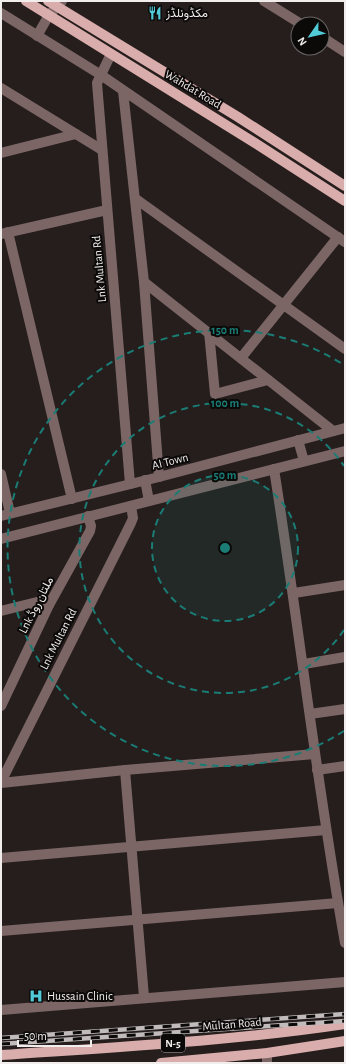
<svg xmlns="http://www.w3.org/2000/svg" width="346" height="1064" viewBox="0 0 346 1064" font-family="'Alegreya Sans',Vazirmatn,sans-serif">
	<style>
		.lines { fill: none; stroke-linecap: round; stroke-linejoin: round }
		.minor { stroke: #7b6665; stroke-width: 10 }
		.major { stroke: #d9adab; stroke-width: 10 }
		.rail-casing { stroke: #c1bcbb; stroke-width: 4.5 }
		.rail { stroke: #0c0909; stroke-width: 3; stroke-dasharray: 9; stroke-linecap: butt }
		.ring { fill: none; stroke: #1a7c74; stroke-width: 2; stroke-dasharray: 7 5 }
		.labels { text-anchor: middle; stroke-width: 4; stroke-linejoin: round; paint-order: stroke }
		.shield { fill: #0c0909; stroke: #ada9a9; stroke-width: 1 }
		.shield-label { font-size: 11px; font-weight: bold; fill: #f2eded }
		.poi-label { font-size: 12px; fill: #f2eded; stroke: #0c0909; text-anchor: start }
		.street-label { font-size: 12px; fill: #f2eded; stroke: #0c0909 }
		.centre { fill: #1a7c74; stroke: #0c0909; stroke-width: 2 }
		.ring-label { font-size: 12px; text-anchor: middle; font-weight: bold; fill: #1a7c74; stroke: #0c0909; stroke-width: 4; stroke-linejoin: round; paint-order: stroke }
	</style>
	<rect width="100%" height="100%" fill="#251e1d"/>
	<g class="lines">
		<g class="minor">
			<path d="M264,1L301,24"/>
			<path d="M1,13L101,75L345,242"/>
			<path d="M37,36L49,15L62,1"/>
			<path d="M322,37L345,52"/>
			<path d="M111,54L97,83L130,484"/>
			<path d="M1,88L102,150"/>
			<path d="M123,91L144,282L159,477"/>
			<path d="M1,153L76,134"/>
			<path d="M136,199L345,349"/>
			<path d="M8,232L72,499"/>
			<path d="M1,234L107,210"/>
			<path d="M144,282L333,431"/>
			<path d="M209,332L215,394L268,380"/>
			<path d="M241,358L338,237"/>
			<path d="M298,440L304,461"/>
			<path d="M274,469C299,627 317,786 345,943"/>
			<path d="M1,474L10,513"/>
			<path d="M145,480L149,501"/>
			<path d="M1,516L159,477L345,428"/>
			<path d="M1,539L345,451"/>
			<path d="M294,593L345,585"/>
			<path d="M1,611L41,601L49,605"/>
			<path d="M304,664L345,657"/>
			<path d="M1,706L49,605L90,531L91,526L88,516"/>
			<path d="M310,714L345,709"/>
			<path d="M125,770L144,997"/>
			<path d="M317,770L345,766"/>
			<path d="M1,782L131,523L133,518L131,506"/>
			<path d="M1,783L125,770L315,754"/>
			<path d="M1,858L326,830"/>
			<path d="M1,931L338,903"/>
			<path d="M1,1010L345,982"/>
			<path d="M267,1063V1053"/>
		</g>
		<g class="major">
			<path d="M26,1L255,143L345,201"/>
			<path d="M48,1L238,117L345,186"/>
			<path d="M1,1055C116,1047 231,1041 345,1024"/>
			<path d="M161,1063L267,1053L345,1041"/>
		</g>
		<g class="rail-casing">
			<g id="rail">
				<path d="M1,1038L345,1014"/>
				<path d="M1,1044L345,1021"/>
			</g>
		</g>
		<use href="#rail" class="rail"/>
	</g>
	<circle cx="225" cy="548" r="73" fill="#1a7c74" fill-opacity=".12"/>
	<g class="ring">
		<circle cx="225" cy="548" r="73"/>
		<path d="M344 630A145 145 0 1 1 344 466"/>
		<path d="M344 731A218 218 0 1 1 344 365"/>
	</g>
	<defs>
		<g id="restaurant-bare" transform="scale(1.08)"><path d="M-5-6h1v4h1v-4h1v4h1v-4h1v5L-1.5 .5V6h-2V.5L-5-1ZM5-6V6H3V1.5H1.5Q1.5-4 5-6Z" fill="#52cbd9" stroke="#0c0909" stroke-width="2.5" paint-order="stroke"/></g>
		<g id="hospital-bare" transform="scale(1.08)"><path d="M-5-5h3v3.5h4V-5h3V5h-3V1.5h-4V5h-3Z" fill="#52cbd9" stroke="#0c0909" stroke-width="2.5" paint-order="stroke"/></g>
	</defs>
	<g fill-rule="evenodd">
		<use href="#restaurant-bare" x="155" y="13"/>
		<use href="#hospital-bare" x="36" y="996"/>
	</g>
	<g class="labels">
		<rect class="shield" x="161" y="1034" width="24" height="18" rx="3"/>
		<g class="shield-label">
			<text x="173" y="1047">N-5</text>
		</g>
		<g class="poi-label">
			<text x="166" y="17">مکڈونلڈز</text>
			<text x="47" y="1000">Hussain Clinic</text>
		</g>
		<g class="street-label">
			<text transform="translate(193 89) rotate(31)" y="4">Wahdat Road</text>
			<text transform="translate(99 269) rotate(-95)" y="4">Lnk Multan Rd</text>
			<text transform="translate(170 461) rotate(-14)" y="4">AI Town</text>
			<text transform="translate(36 605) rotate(-63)" y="4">Lnk ملتان روڈ</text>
			<text transform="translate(58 639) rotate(-63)" y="4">Lnk Multan Rd</text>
			<text transform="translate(232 1024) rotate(-5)" y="4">Multan Road</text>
		</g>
	</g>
	<circle cx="225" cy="548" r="6" class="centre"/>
	<g class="ring-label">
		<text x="225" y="334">150 m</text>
		<text x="225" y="407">100 m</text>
		<text x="225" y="479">50 m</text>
	</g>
	<rect width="346" height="1064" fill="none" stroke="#f2eded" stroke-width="4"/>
	<g transform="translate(310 36) rotate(236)"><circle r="19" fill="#0c0909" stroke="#686464"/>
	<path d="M0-3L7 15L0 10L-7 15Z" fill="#52cbd9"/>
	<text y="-6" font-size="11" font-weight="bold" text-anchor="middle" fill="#f2eded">N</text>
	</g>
	<path d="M18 1040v6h73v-6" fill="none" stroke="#f2eded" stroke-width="2"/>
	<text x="24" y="1040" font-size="12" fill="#f2eded" stroke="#0c0909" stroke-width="3" paint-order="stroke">50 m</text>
</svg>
